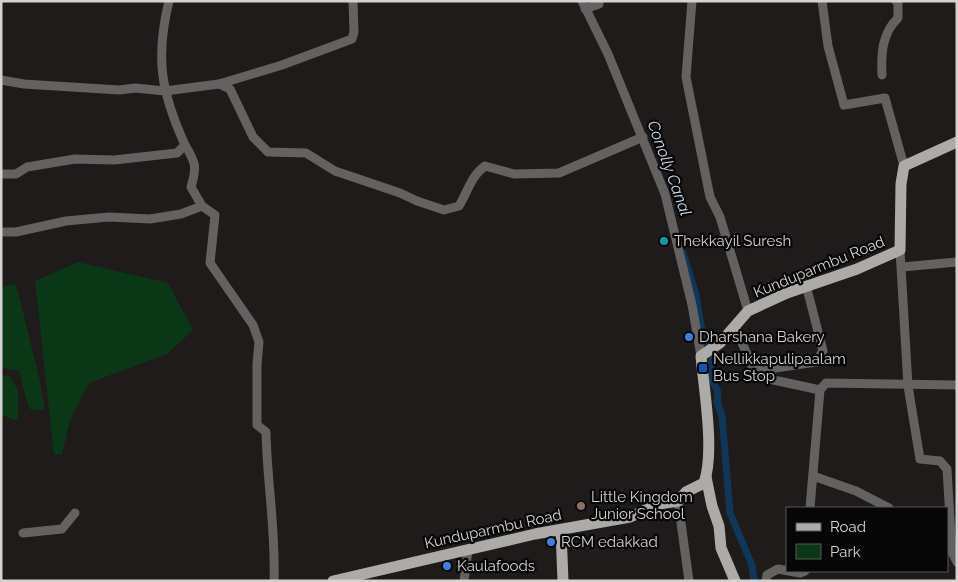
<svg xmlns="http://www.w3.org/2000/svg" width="958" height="582" viewBox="0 0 958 582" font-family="Raleway,sans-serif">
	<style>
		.green { fill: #0a3816 }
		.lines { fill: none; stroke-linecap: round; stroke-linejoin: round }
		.canal { stroke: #10375a; stroke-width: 7 }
		.minor { stroke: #636261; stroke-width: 9 }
		.major { stroke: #acaba8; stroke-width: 11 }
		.culture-dot { fill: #0f9aa8; stroke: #070606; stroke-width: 2 }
		.shop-dot { fill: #3f7fe0; stroke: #070606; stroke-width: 2 }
		.transit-dot { fill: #1a4fb4; stroke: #070606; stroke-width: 2 }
		.education-dot { fill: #8d6e63; stroke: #070606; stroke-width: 2 }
		.labels { text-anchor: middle; stroke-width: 4.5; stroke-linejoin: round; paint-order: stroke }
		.poi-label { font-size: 15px; fill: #d4d2d1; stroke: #070606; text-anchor: start }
		.street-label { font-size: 15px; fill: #d4d2d1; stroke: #070606 }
		.water-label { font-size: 16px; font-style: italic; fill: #ccddef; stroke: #070606 }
	</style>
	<rect width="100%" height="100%" fill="#1e1b1a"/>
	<g class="green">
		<path d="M78,262L168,283L193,330L167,354L89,383L70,420L62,454L54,455L35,281Z"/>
		<path d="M16,284L39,377L45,410L29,409L19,371L1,368V287Z"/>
		<path d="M1,375L9,376L18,390V421L1,415Z"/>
	</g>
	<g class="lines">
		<path class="canal" d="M683,253L696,295L705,349L713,356L709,374L718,392L717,402L722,416L730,513L752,565L754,581"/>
		<g class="minor">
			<path d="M582,1L608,54L665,194L692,305L701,356"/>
			<path d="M692,1L686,77L710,197L720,217L748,311"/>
			<path d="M822,1L828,46L844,105L885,98L904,166"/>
			<path d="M585,9L599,4V1"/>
			<path d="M882,75C881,54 882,33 898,18V3L896,1"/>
			<path d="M1,80L24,84L119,90L135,88L165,91L219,84L230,89L253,137L268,152L306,153L335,171L400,193L417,201L444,210L459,206C468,191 471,176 485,166L514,174L559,173L643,137"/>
			<path d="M219,84L282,65L352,39L354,32L353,1"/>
			<path d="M185,145C196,163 197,167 191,187L202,206L215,215L210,263L253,325L259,342L257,364V425L266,432C267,482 276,531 274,581"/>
			<path d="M1,174H16L27,167L75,159L114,160L177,153L185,145C161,92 155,58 169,1"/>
			<path d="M1,232H16L66,221L109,217L150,219L181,214L202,206"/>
			<path d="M900,250L908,386L920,459L940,461L947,469L952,552L957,562"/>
			<path d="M902,267L957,262"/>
			<path d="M735,326L754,371L769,379L820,390"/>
			<path d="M754,371L816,362L823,351L806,285"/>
			<path d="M813,476L856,491L889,508"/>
			<path d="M678,501L689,581"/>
			<path d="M810,508L820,390L826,383L957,385"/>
			<path d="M23,533L62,529L75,513"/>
			<path d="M464,581L468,550"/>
			<path d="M766,581L767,575L778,569L800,573L805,571"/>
		</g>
		<g class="major">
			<path d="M706,477L712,506L719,526L721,548L735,581"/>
			<path d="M561,530L563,581"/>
			<path d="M333,581L535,534L630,517L659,504L678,501L686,492L704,483C715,452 704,390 701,356L720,343L748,311L787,293L857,269L900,250L901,184L904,166L957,142"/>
		</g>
	</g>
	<circle class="culture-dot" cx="664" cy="241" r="5"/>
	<g class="shop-dot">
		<circle cx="689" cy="337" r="5"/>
		<circle cx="551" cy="542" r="5"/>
		<circle cx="447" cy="566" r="5"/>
	</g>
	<rect class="transit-dot" x="698" y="363" width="10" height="10" rx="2.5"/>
	<circle class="education-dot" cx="581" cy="506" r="5"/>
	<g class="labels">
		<g class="poi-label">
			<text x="674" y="246">Thekkayil Suresh</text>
			<text x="699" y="342">Dharshana Bakery</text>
			<text x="713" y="364">Nellikkapulipaalam<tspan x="713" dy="17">Bus Stop</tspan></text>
			<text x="591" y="502">Little Kingdom<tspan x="591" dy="17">Junior School</tspan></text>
			<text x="561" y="547">RCM edakkad</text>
			<text x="457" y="571">Kaulafoods</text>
		</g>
		<g class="street-label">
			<text transform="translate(819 267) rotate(-22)" y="5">Kunduparmbu Road</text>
			<text transform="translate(493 529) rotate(-12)" y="5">Kunduparmbu Road</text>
		</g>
		<g class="water-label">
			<text transform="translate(670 168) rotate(70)" y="6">Conolly Canal</text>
		</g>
	</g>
	<rect width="958" height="582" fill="none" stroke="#d4d2d1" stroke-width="5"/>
	<rect x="786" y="507" width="162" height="65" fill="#070606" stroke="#595857"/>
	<rect x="796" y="523" width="25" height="8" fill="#acaba8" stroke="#595857"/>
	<text x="830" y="532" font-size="15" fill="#d4d2d1">Road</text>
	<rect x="796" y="544" width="25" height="15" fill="#0a3816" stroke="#595857"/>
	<text x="830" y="557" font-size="15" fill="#d4d2d1">Park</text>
</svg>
